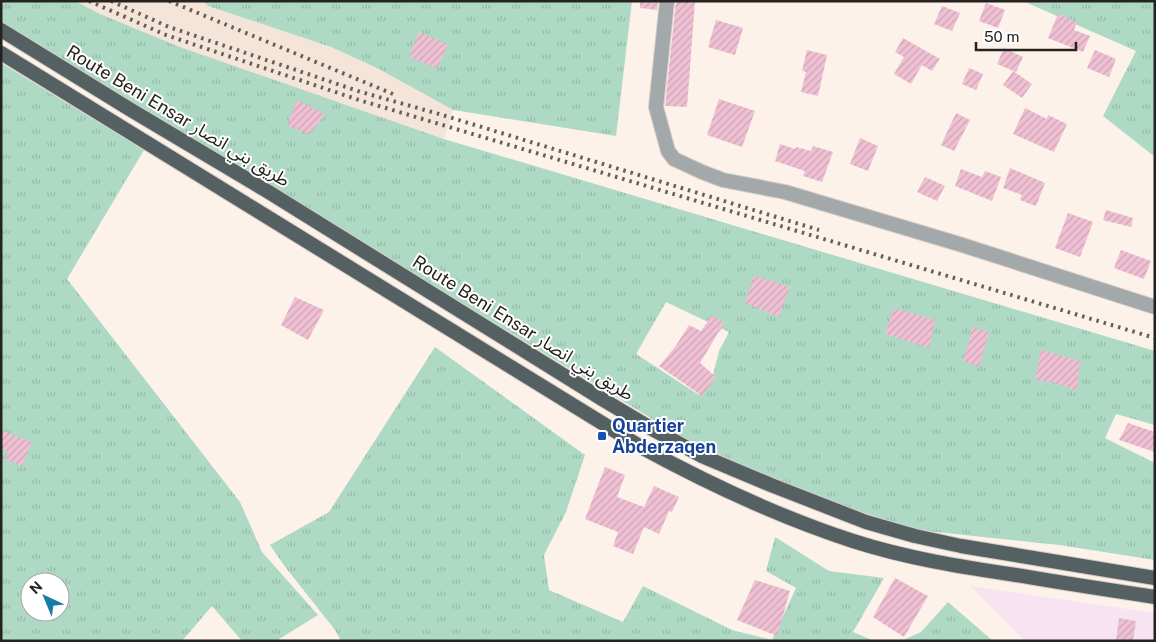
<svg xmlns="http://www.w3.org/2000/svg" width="1156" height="642" viewBox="0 0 1156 642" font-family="'Public Sans','Noto Sans Arabic',sans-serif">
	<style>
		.commercial { fill: #f8e3f2 }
		.built { fill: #f5e5d8 }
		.grass { fill: url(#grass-tufts); fill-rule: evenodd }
		.building { fill: url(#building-hatch) }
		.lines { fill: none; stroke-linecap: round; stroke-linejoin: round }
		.minor-casing { stroke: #d5cdc5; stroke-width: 16 }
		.trunk-casing { stroke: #d5cdc5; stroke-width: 16 }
		.minor { stroke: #a3a9aa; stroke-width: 14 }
		.trunk { stroke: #556062; stroke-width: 14 }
		.rail { stroke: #655f5b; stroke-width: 4; stroke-dasharray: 2.5 5; stroke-linecap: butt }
		.transit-dot { fill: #1a4fb4; stroke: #fff; stroke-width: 2 }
		.labels { text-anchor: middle; stroke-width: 4; stroke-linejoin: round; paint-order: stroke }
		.street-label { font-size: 18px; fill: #26221f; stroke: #fff }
		.transit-label { font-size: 18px; font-weight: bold; fill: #164399; stroke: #fff; text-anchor: start }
	</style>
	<defs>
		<pattern id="grass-tufts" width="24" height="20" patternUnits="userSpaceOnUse" patternTransform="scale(1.25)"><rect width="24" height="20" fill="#aedac5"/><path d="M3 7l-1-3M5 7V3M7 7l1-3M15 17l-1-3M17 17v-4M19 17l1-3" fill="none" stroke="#96bba9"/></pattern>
		<pattern id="building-hatch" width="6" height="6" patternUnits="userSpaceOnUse" patternTransform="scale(1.25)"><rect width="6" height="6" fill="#efc0d3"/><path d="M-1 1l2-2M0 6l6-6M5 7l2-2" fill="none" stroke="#cda5b5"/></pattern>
	</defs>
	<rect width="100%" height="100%" fill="#fcf2ea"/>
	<path class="commercial" d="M970,586L1155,613V641H1025Z"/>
	<path class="built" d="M75,1H203L208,6L331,47L379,69L453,110L444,139L180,47L100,14Z"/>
	<g class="grass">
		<path d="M1,1H75L100,14L180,47L444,139L1155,351V425L1116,414L1105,438L1155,463V560L1059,545L918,530L802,493L682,437L1,23ZM666,302L729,332L719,351L712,379L699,395L636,354Z"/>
		<path d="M203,1H632L616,136L453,110L379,69L331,47L208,6Z"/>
		<path d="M1023,1H1155V157L1103,116L1136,51Z"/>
		<path d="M1,63L144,150L67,279L240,502L262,552L318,615L276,641H242L212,606L182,641H1ZM30,582H60V612H30Z"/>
		<path d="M435,347L585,455L566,512L544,555L549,590L623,622L643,586L732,630L772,640L796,588L766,571L775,537L829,571L884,578L853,632L874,641H341L335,630L286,568L270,545L329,512Z"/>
		<path d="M948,602L993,641H901L921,632Z"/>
	</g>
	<g class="building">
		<path d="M640,1H658L657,10L640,8Z"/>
		<path d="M676,1H695L687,107L665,106Z"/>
		<path d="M986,3L1005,10L998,28L979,21Z"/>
		<path d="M942,6L960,13L952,31L934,24Z"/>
		<path d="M1058,14L1077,22L1074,30L1090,36L1083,52L1048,38Z"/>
		<path d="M716,20L743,28L735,55L708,47Z"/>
		<path d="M419,32L448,45L437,68L409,57Z"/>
		<path d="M903,38L940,59L932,71L922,65L911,84L894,74L904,57L895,52Z"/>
		<path d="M1004,48L1023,57L1016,72L997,64Z"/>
		<path d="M807,50L827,55L818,96L801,92L806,72L802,71Z"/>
		<path d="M1095,50L1116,59L1109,77L1087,68Z"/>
		<path d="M969,68L983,74L976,90L962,84Z"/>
		<path d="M1013,71L1032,84L1022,98L1003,85Z"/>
		<path d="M719,99L755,111L742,147L707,135Z"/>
		<path d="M297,100L325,114L310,134L287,126Z"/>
		<path d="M1025,108L1047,119L1048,115L1067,124L1054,152L1013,134Z"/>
		<path d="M956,113L970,120L954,151L941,145Z"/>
		<path d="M860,138L878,146L868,171L850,164Z"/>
		<path d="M780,144L795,149L796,147L811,151L813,146L833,152L822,182L803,176L805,171L775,161Z"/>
		<path d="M1010,168L1045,183L1036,206L1020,200L1022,195L1003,188Z"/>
		<path d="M961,169L982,177L985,171L1001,177L992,201L955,186Z"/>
		<path d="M925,177L945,186L937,201L917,192Z"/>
		<path d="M1106,210L1133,218L1131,227L1103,220Z"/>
		<path d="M1068,213L1093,222L1080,257L1055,248Z"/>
		<path d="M1121,250L1151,261L1144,279L1114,268Z"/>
		<path d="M754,276L790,287L779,317L745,303Z"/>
		<path d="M295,297L324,310L308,340L281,325Z"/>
		<path d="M894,308L935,320L929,348L885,334Z"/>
		<path d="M712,315L725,324L718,333L700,363L716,377L702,396L659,366L675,347L689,325L701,331Z"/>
		<path d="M973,327L989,332L979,367L963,361Z"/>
		<path d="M1041,350L1080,361L1077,391L1057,383L1035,380Z"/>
		<path d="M1128,423L1155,432V452L1119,440Z"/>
		<path d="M1,430L32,442L22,466L5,459L8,451L1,449Z"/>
		<path d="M605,467L625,475L617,497L644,507L654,486L679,497L672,512L669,511L659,534L644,527L633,554L613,546L618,532L585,519Z"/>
		<path d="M895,578L928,596L904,637L873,617Z"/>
		<path d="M755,580L790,591L777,636L737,620Z"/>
		<path d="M1119,618L1136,621L1133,641H1116Z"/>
	</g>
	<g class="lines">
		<g class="minor-casing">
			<path id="minor" d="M667,1L656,107L668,151L674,159L702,172L723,180L785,192L959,244L1155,307"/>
		</g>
		<g class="trunk-casing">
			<g id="trunk">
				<path d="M1,30L131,110L267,191L602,399L654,430L702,456L771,485L866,522L915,536L961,546L1155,578"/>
				<path d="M1,53L641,447C709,484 779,517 853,541C906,558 961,567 1016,575C1062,583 1108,590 1155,597"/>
			</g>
		</g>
		<use href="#minor" class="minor"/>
		<use href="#trunk" class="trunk"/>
		<g class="rail">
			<path d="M89,1L166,35L359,100L1155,338"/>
			<path d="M111,1L169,27L361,92L439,114L819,230"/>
			<path d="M169,1L393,94"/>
		</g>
	</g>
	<rect class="transit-dot" x="597" y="431" width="10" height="10" rx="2.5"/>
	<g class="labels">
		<g class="street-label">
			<text transform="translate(178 116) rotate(31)" y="6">Route Beni Ensar طريق بني انصار</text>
			<text transform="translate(523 328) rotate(32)" y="6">Route Beni Ensar طريق بني انصار</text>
		</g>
		<g class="transit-label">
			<text x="612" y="432">Quartier<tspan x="612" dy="21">Abderzaqen</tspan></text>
		</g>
	</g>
	<rect width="1156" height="642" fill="none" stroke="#26221f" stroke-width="5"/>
	<g transform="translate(45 597) rotate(316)"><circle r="24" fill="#ffffff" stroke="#a8a7a5"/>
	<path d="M0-4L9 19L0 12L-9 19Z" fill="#197ba7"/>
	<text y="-8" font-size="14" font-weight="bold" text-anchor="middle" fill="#26221f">N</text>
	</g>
	<path d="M976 42v8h100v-8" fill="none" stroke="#26221f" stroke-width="2.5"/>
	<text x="984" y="42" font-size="15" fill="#26221f" stroke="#ffffff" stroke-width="4" paint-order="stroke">50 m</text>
</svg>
